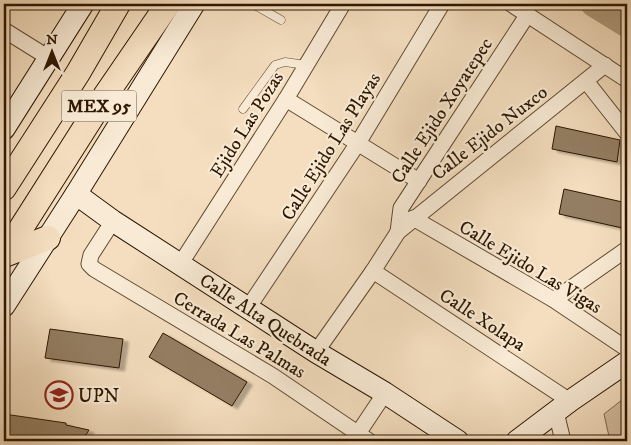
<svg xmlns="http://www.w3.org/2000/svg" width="631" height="445" viewBox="0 0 631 445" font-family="'IM FELL DW Pica',serif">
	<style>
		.green { fill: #d2bc9f; stroke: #806a50 }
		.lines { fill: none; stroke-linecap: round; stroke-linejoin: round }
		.river { stroke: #b09a7e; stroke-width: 25 }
		.building { fill: #947e63; stroke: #2d1700; filter: url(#shadow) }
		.service-casing { stroke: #5f4930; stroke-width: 9 }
		.minor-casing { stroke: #5f4930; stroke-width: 17 }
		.secondary-casing { stroke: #2d1700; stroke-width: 23 }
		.primary-casing { stroke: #2d1700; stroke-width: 26 }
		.service { stroke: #f8ead5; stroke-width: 8 }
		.minor { stroke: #f8ead5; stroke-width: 15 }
		.secondary { stroke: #f8ead5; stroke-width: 21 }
		.primary { stroke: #f4debf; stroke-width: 24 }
		.labels { text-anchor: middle; stroke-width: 4.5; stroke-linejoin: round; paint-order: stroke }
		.shield { fill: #f8ead5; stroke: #6a5640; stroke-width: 1 }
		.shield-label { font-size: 18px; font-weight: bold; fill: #2d1700 }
		.street-label { font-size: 19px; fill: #2d1700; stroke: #f8ead5 }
		.poi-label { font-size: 19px; fill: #2d1700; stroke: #f8ead5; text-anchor: start }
	</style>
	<defs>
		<filter id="shadow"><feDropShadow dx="5.5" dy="3" stdDeviation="1" flood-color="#0004"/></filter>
	</defs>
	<rect width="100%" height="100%" fill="#f4debf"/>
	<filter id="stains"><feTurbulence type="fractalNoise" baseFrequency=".004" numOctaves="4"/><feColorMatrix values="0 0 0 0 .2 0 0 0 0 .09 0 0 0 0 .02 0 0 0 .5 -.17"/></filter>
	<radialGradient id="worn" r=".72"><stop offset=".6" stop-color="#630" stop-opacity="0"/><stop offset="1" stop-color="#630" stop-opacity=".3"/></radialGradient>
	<path class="green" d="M627,396V441H610L604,414Z"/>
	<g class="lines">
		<path class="river" d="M593,4L627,25"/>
	</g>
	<g class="building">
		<path d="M556,126L620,140L617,162L552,149Z"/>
		<path d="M564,189L627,203V229L559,214Z"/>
		<path d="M50,329L123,339L119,368L45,358Z"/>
		<path d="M163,333L247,382L232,406L149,357Z"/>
		<path d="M4,414L66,423V425L89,430L82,441H4Z"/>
	</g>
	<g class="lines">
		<g class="service-casing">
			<g id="service">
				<path d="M253,4L281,20"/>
				<path d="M243,109L275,65L285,62L306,65"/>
			</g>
		</g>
		<g class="minor-casing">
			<g id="minor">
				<path d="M511,4L627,80"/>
				<path d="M4,30L49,58"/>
				<path d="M586,81L627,133"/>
				<path d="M286,99L419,181"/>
				<path d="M413,218L554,300L627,349"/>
				<path d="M113,221L91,255L89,264L94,269L273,376L369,441"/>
				<path d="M398,232L401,208L528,14"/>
				<path d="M181,263L286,99L343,4"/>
				<path d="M373,271L570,401"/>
				<path d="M554,300L627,249"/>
				<path d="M248,308L358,143L442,4"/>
				<path d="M316,352L373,271L398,232L605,65"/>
				<path d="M556,412L563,441"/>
				<path d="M353,441L385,393"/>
			</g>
		</g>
		<g class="secondary-casing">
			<g id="secondary">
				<path d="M4,129L83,4"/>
				<path d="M76,194L113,221L316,352L385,393L458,441"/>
				<path d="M4,306L76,194L194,4"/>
				<path d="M517,441L570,401L627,362"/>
			</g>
		</g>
		<g class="primary-casing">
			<g id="primary">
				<path d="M4,188L78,73L118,4"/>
				<path d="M4,255L107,93L168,4"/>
				<path d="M4,255L48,238"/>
			</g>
		</g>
		<use href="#service" class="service"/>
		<use href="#minor" class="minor"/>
		<use href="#secondary" class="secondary"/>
		<use href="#primary" class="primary"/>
	</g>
	<defs>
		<g id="university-ring" transform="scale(1.4375)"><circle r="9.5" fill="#f8ead5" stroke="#8f2418" stroke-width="1.5"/><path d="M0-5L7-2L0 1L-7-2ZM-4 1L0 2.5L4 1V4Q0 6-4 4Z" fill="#8f2418"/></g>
	</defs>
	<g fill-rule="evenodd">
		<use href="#university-ring" x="59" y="395"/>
	</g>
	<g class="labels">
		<rect class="shield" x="61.5" y="90.5" width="75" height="31" rx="4"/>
		<g class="shield-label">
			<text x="99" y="112">MEX 95</text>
		</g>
		<g class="street-label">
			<text transform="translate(441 110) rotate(-57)" y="7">Calle Ejido Xoyatepec</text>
			<text transform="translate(246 124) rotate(-58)" y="7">Ejido Las Pozas</text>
			<text transform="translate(489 132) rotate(-38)" y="7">Calle Ejido Nuxco</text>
			<text transform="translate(330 146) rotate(-58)" y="7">Calle Ejido Las Playas</text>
			<text transform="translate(531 266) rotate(31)" y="7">Calle Ejido Las Vigas</text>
			<text transform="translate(266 319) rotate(33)" y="7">Calle Alta Quebrada</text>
			<text transform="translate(483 319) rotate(33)" y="7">Calle Xolapa</text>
			<text transform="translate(240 334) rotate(31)" y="7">Cerrada Las Palmas</text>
		</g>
		<g class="poi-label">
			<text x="78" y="402">UPN</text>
		</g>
	</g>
	<rect width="631" height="445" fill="none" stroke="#f4debf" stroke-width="20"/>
	<rect x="5" y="5" width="621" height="435" fill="none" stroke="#2d1700" stroke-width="2.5"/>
	<rect x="10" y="10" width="611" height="425" fill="none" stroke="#2d1700"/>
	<g transform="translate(52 52)" stroke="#f8ead5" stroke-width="4" paint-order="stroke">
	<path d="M0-4L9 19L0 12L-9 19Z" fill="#2d1700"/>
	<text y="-8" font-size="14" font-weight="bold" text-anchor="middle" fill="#2d1700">N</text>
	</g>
	<rect width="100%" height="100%" filter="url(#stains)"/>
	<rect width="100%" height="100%" fill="url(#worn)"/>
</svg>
